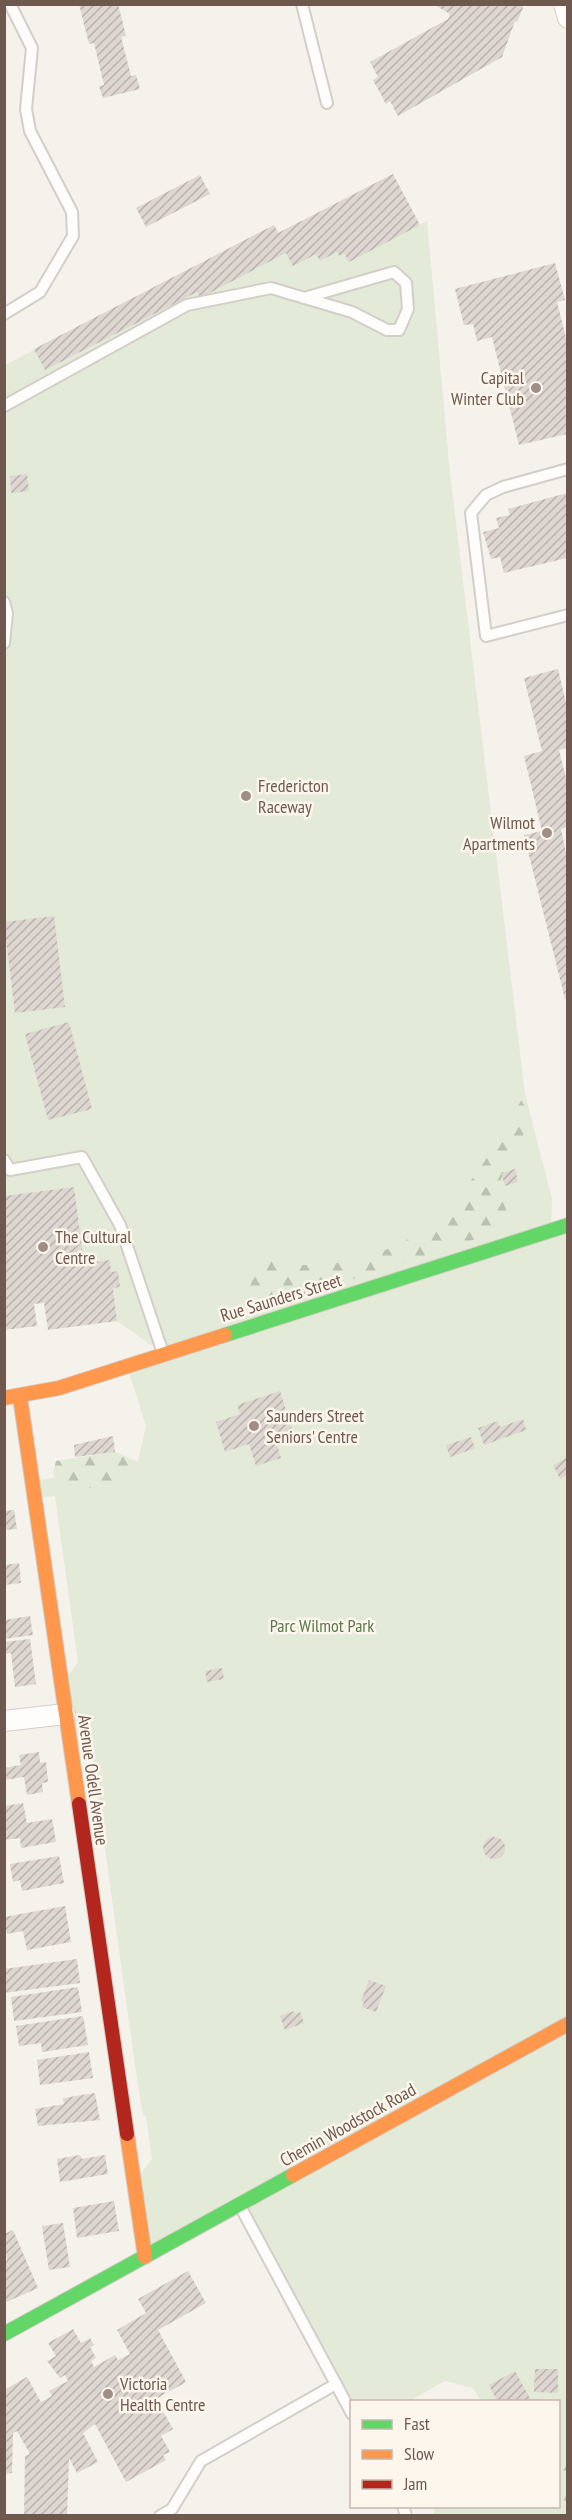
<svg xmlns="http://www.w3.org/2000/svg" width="572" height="2520" viewBox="0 0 572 2520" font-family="'PT Sans Narrow',sans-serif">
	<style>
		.green { fill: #e3ead7 }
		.forest { fill: url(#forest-firs) }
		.building { fill: url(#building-hatch) }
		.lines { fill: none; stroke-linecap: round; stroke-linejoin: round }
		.lane-casing { stroke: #d4cec9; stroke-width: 14 }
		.street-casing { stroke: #d4cec9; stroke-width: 22 }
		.fast-casing { stroke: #d3cdc6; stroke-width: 16 }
		.slow-casing { stroke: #d3cdc6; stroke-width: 16 }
		.jam-casing { stroke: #d3cdc6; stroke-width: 16 }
		.lane { stroke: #fefdfc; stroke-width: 10 }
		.street { stroke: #fefdfc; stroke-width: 20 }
		.fast { stroke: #63d668; stroke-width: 14 }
		.slow { stroke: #ff974d; stroke-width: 14 }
		.jam { stroke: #b3261e; stroke-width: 14 }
		.poi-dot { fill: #9e8e86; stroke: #fcf6ed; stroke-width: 2 }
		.labels { text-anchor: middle; stroke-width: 5; stroke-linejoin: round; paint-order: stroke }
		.poi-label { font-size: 18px; fill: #6f594f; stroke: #fcf6ed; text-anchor: start }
		.street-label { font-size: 18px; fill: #6f594f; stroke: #fcf6ed }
		.park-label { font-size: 18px; fill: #5a794c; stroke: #fcf6ed }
	</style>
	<defs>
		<pattern id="forest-firs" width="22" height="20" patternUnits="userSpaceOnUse" patternTransform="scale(1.5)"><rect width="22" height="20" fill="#e3ead7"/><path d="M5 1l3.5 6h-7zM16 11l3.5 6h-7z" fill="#bcc1b1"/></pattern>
		<pattern id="building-hatch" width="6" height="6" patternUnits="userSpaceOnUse" patternTransform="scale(1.5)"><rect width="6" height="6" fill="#ded7d1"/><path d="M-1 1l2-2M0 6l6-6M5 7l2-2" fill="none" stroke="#b8b1ac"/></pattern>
	</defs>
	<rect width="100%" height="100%" fill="#f5f1eb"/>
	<path class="green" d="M393,174L420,225L427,221L450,474L525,1094L552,1199L551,1230L567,1225V2515H433L435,2507L558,2506V2402L481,2401L473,2388L445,2381L409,2401L352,2402L351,2414L240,2205L145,2257L134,2182L152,2159L146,2116H143L136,2072L91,1748L78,1749L68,1676L78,1662L55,1496L34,1498L32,1482L138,1461L146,1426L127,1366L163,1353L117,1321L113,1288L120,1287L118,1271L111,1272L110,1260L84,1263L74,1187L5,1196V365L274,225L279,233Z"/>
	<g class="forest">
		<path d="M525,1094L531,1119L497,1187L513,1227L243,1314L257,1259C326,1276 406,1257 454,1202C483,1169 503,1131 525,1094Z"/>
		<path d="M115,1452L138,1462L131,1483L96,1488L62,1487L53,1474L56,1461Z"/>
		<path d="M567,2452V2506L558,2503L559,2456Z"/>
	</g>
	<g class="building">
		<path d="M79,4H118L126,36L121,37L131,76L136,75L140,89L103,98L99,86L104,85L94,43L89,44Z"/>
		<path d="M433,4H522L523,8L517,22L515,21L502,57L398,116L390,101L386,104L373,80L378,77L370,62L448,19L450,14Z"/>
		<path d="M393,174L420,225L349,262L344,253L339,256L337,252L320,261L316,254L293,266L286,253L200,298L197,292L45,370L34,349L274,225L278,233Z"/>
		<path d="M200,175L210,194L146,227L136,208Z"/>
		<path d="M555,263L565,300L557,302L567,342V434L519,445L492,337L477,341L473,324L464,325L455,289Z"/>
		<path d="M27,474L29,491L11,493L10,476Z"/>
		<path d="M567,493V558L504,573L500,557L491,559L483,532L499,528L496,518L510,515L508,509Z"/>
		<path d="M558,669L567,707V748L559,750L567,782V827L561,829L567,857V998L565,999L524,835L542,831L524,756L542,751L524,678Z"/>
		<path d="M54,916L65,1007L15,1013L4,922Z"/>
		<path d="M69,1022L92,1109L48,1120L25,1034Z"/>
		<path d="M515,1169L518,1182L505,1186L501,1173Z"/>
		<path d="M74,1187L84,1263L110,1260L111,1272L118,1271L120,1287L113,1288L117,1321L48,1330L44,1303L34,1304L37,1326L4,1330V1196Z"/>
		<path d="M280,1391L292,1430L274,1435L281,1458L256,1466L249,1444L225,1452L216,1422L240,1414L237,1405Z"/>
		<path d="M523,1419L526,1430L484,1445L478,1428L498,1421L500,1427Z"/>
		<path d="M113,1436L115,1452L75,1457L74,1445Z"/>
		<path d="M471,1437L475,1448L450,1457L446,1445Z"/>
		<path d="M566,1458L567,1475L560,1479L553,1465Z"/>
		<path d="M14,1510L17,1529L4,1530V1511Z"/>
		<path d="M19,1563L21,1583L4,1585V1565Z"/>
		<path d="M30,1616L33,1635L4,1639V1620Z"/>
		<path d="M30,1639L36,1684L15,1687L11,1653L5,1654L4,1642Z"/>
		<path d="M222,1668L224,1679L207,1682L205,1671Z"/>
		<path d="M39,1752L40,1763L46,1762L48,1782L42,1783L43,1792L27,1795L24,1777L4,1780V1768L21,1765L19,1755Z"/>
		<path d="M23,1803L27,1823L52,1819L56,1842L21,1848L20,1838L4,1840V1806Z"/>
		<circle cx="494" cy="1848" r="11"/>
		<path d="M59,1856L64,1883L22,1891L20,1880L13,1882L10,1864Z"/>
		<path d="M65,1906L71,1942L27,1950L23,1931L7,1934L4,1917Z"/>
		<path d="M77,1959L80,1983L4,1993V1969Z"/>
		<path d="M369,1980L386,1986L376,2012L362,2007L364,2002L361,2001Z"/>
		<path d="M78,1987L82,2012L14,2021L11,1997Z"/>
		<path d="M294,2011L295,2014L300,2012L304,2023L285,2030L280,2016Z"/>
		<path d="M83,2016L88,2045L42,2052L41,2043L19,2046L16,2026Z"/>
		<path d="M89,2052L93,2078L40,2085L37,2060Z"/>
		<path d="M95,2093L100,2120L38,2126L35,2109L64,2104L63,2098Z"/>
		<path d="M80,2155L82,2159L105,2155L108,2174L60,2182L57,2159Z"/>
		<path d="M114,2201L119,2231L77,2238L73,2208Z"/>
		<path d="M63,2223L70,2267L49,2270L42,2226Z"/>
		<path d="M13,2230L38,2288L4,2303V2262L7,2261L4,2234Z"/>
		<path d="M188,2271L206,2303L158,2330L186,2382L156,2399L173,2429L161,2436L170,2452L163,2455L166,2460L126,2482L95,2424L83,2433L98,2462L77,2473L69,2458L67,2516H24L25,2456L30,2454L17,2431L13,2433L12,2473L4,2474V2390L27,2377L41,2402L52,2396L49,2391L68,2381L65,2375L60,2378L47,2361L56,2356L48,2343L73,2329L81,2343L90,2338L94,2345L90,2347L96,2358L91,2361L94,2367L115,2355L118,2360L130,2354L117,2330L146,2313L138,2299Z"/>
		<path d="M535,2369H558V2393L534,2392Z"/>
		<path d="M515,2371L532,2402H492L496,2399L489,2385Z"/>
	</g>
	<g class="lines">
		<g class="lane-casing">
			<g id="lane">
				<path d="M302,4L327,103"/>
				<path d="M4,314L40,292L73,236L72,212L30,131L26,109L32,48L10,4"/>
				<path d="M4,406L187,305L271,288L352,312L387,330H399L408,309L406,283L394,272L304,298"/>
				<path d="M568,469L503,487L486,495L471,513L486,636L568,615"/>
				<path d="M4,602L7,613L4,643"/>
				<path d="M4,1160L10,1170L82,1157L120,1225L163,1353"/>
				<path d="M240,2206L352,2414"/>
				<path d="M403,2506L406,2516"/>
				<path d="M160,2516L172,2509L201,2461L336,2384"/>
			</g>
		</g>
		<g class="street-casing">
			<g id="street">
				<path d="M564,4L568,18"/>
				<path d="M4,1721L65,1714"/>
			</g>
		</g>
		<g class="fast-casing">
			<g id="fast">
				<path d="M225,1335L568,1225"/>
				<path d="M4,2334L293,2175"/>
			</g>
		</g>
		<g class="slow-casing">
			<g id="slow">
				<path d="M20,1397L79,1804"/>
				<path d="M4,1398L59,1388L225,1335"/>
				<path d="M127,2134L145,2257"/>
				<path d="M293,2175L568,2024"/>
			</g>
		</g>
		<g class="jam-casing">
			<path id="jam" d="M79,1804L127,2134"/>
		</g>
		<use href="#lane" class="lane"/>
		<use href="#street" class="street"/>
		<use href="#fast" class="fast"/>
		<use href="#slow" class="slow"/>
		<use href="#jam" class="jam"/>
	</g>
	<g class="poi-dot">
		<circle cx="536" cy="388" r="6"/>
		<circle cx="246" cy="796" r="6"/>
		<circle cx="547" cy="833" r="6"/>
		<circle cx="43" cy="1247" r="6"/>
		<circle cx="254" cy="1426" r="6"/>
		<circle cx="108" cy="2394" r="6"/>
	</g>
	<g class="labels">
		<g class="poi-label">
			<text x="524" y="384" text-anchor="end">Capital<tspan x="524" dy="21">Winter Club</tspan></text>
			<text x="258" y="792">Fredericton<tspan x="258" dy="21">Raceway</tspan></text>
			<text x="535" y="829" text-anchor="end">Wilmot<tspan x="535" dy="21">Apartments</tspan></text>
			<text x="55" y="1243">The Cultural<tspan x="55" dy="21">Centre</tspan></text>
			<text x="266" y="1422">Saunders Street<tspan x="266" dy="21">Seniors' Centre</tspan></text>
			<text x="120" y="2390">Victoria<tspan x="120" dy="21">Health Centre</tspan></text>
		</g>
		<g class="street-label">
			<text transform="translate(281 1298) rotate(-17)" y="6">Rue Saunders Street</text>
			<text transform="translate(93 1780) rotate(82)" y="6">Avenue Odell Avenue</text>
			<text transform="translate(348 2125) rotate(-29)" y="6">Chemin Woodstock Road</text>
		</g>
		<g class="park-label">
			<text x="322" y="1632">Parc Wilmot Park</text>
		</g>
	</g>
	<rect width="572" height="2520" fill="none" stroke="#6f594f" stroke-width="12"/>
	<rect x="350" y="2400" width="210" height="108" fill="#fcf6ed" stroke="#c4b7ae" stroke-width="1.5"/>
	<rect x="362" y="2420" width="30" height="9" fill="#63d668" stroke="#c4b7ae" stroke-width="1.5"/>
	<text x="404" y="2430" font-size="18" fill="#6f594f">Fast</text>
	<rect x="362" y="2450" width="30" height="9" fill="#ff974d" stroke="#c4b7ae" stroke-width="1.5"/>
	<text x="404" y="2460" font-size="18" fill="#6f594f">Slow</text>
	<rect x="362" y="2480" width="30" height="9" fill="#b3261e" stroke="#c4b7ae" stroke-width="1.5"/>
	<text x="404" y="2490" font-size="18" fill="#6f594f">Jam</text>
</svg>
